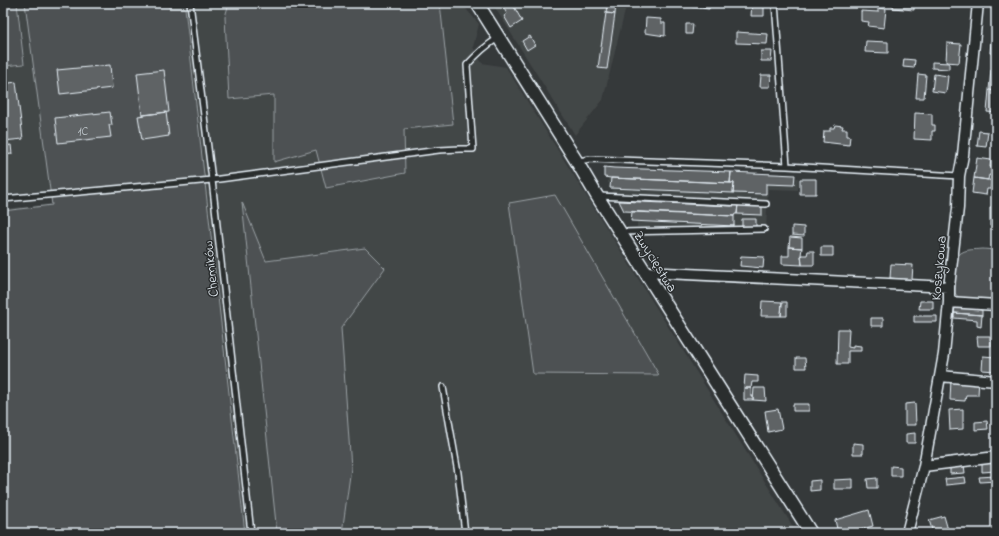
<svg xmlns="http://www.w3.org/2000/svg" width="999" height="536" viewBox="0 0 999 536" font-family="'Indie Flower',sans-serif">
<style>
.built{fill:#424647}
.green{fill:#4d5152;stroke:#9aa1a5}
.building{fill:#5f6365;stroke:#e8f1f8}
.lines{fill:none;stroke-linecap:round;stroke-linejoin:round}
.service-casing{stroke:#e8f1f8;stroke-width:8}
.minor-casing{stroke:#e8f1f8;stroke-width:13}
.tertiary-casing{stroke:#e8f1f8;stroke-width:15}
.service{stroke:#2a2d2e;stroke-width:5}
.minor{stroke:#2a2d2e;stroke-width:10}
.tertiary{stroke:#2a2d2e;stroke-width:12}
.labels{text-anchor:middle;stroke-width:3;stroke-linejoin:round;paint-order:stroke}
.number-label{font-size:12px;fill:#c6ced3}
.street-label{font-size:14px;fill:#e8f1f8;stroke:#2a2d2e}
</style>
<rect width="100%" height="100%" fill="#35393a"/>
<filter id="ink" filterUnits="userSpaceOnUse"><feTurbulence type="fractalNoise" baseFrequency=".025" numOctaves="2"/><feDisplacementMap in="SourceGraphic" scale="8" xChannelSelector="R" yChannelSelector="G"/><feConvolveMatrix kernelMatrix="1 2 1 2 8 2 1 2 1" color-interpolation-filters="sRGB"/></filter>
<g filter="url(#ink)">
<path class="built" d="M18,3H461L479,24L473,47L482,63L506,67L797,533H3V209L51,204L50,192L3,197V66L24,63Z
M492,3H627L603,100L575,135Z
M608,171L798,178V190L768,189L766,231L637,227V217L631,216L630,193H612L613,183H608Z"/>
<path class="green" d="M3,3H17L24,64L3,66Z
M25,3H169V8H185L245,533H3V211L52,205Z
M229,3H440L453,124L404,129L405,173L326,188L316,150L274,162V95L229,99L225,17Z
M555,195L659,375L533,374L509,203Z
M242,202L266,261L365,248L385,268L341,328L351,468L342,533H277Z
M983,249L996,250V302L963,299L958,297L955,293L956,259C961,248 973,250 983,249Z"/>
<path class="building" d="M501,3H512L522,21L511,28L504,16L507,14Z
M607,3H616L615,14L606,13Z
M693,3H710L709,9L692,7Z
M752,3H764V16H751Z
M894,3H914V10L893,8Z
M995,6H996V22H993Z
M878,8L886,9L884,28L868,26L869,22L861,21V11L878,12Z
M606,13L615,14L607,69L598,68Z
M646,18L661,19V23H665V36L645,33Z
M686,24H693L692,34H686Z
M736,32L768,34L767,44L736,43Z
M530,36L535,45L527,50L522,41Z
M866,41L888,42V53L865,52Z
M991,41L996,42V54L990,53Z
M947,43L961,44L959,63L946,62Z
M761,51H772L771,61H761Z
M904,59L915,60L914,68L903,67Z
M932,62L949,63V69L932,68Z
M110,65L112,88L60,94L57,70Z
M164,70L169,112L142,115L137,73Z
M991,70L996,71V91L989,90Z
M918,74L926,75L924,98H916Z
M934,74L948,76L946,93L932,91Z
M761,75H771L770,87H760Z
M16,82L23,139L3,141V128H5L3,113V84Z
M989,90L996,91V113L987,112Z
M110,112L112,125H109L111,137L58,143L55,118Z
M166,112L169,136L142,140L138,116Z
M915,113L932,114V125H935V131H932V140L914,139Z
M835,125L843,126L842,129H847V136H850L849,145L823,142L824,131H830V128H834Z
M979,131L988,132L986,147L977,146Z
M11,145L12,154L3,155V146Z
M977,158L991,160L990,167H995L994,176L989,175L988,180L974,178Z
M604,167L614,168L731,172L730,183L611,178L604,177Z
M731,172L795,175L794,185L766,184V194L733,193L734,183H730Z
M611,178L734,183L733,193L610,188Z
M974,178L996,181V185H991V189H987L986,195L972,193Z
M800,179H816V194H800Z
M619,201L732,206L733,204H738L737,214H735L734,216L624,211Z
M738,204L762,205V215L737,214Z
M990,207H996V226H990Z
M632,212L734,216V226L631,221Z
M742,219H756V227H742Z
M792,226L804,227V236L792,235Z
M790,237L802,238V248L789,247Z
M789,247L802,248L801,255L802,265L782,264V256H789Z
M821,247H833V256H821Z
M808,251H814V265H802L801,255H807Z
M741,256L764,257L763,268L740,266Z
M891,264L913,265L912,280L890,278Z
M762,301L782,302L781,316H761Z
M920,301H933V309H919Z
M782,302H787V316H781Z
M955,307L982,310V315L954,313Z
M954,313L982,315L981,327L977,326V320L954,318Z
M914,316H937V322H914Z
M871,318H883V326H871Z
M838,329H849L848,347L853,348V345L861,346V351H848V364H837Z
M977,336H990V340H991V346H978Z
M983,356L996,357V371L982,370Z
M796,358H805L806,368H796Z
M745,375L758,376V382H752L751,388H744Z
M951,379L979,380L978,395H966L965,401L950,400Z
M744,388H751V396H753V400H744Z
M754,388H765L766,401L753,400Z
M915,403L916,425H905V404Z
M793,404H809V411H793Z
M778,409L782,429L768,432L765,411Z
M963,409V429L950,430L949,410Z
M987,421L988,429L975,430V422Z
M915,433V443H906V434Z
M853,443L863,444V454H853Z
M996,460V471L982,472V461Z
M964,465L965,473L950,474V466Z
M891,466L901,467V476H891Z
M996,476V481L980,482L979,477Z
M965,477L966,483L946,485L945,479Z
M877,478V488H868L867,479Z
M853,479V489H834V480Z
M820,480V490L810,491V481Z
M869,510L873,526L849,533H838L835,520Z
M944,516L948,530L937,533H933L929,520Z"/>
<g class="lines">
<defs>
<path id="service" d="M190,3L212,180L251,533
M775,3L787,166
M578,161L591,159L787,166L959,176
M599,196L766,204
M3,199L212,180L439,150L460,149H473L467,65C476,55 487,45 498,38
M621,232L764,229
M443,387L458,473L465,533"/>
<path id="minor" d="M645,272L949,287
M949,302L996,305
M940,376L996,381
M924,466L996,457
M907,533L924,466L944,354L949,302V287L958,208L959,176L963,155L978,3"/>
<path id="tertiary" d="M477,3L577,162L597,196L811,533"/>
</defs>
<use href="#service" class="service-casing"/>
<use href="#minor" class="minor-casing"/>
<use href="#tertiary" class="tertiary-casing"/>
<use href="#service" class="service"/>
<use href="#minor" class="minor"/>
<use href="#tertiary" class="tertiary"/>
</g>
</g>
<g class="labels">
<g class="number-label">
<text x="83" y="135">1C</text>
</g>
<g class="street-label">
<text transform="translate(656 261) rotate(58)" y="5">Zwycięstwa</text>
<text transform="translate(938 268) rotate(-85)" y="5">Koszykowa</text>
<text transform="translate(210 269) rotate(-96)" y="5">Chemików</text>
</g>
</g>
<rect width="999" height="536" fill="none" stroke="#2a2d2e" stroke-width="16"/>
<rect x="8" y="8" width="983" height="520" fill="none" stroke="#e8f1f8" stroke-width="1.5" filter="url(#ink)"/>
</svg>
